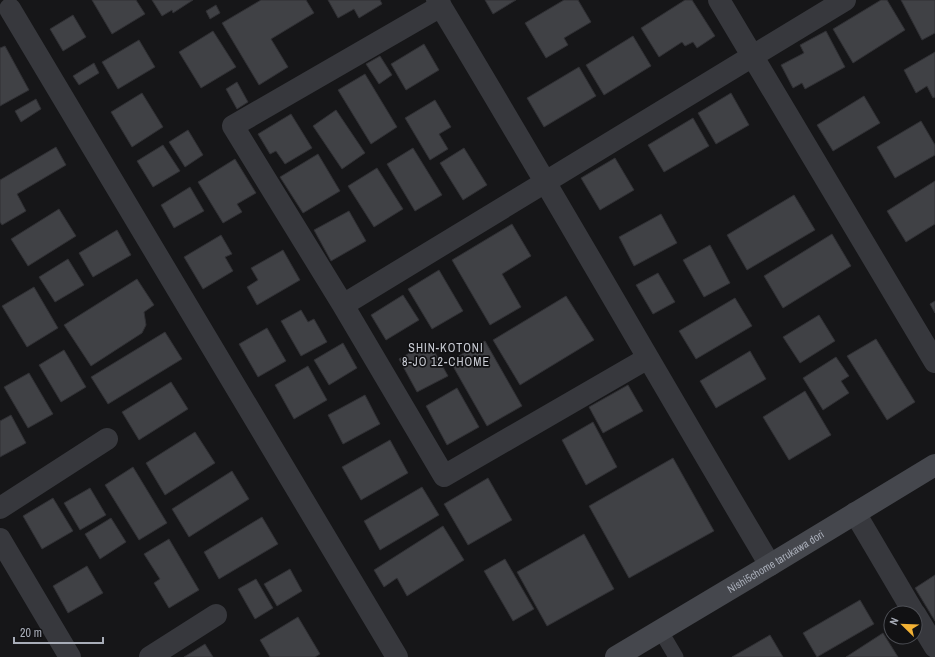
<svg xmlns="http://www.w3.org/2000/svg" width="935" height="657" viewBox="0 0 935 657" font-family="'Archivo Narrow',sans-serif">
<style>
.building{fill:#404145;stroke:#303034}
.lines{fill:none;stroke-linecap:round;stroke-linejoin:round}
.lane{stroke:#37383d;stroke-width:15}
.street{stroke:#37383d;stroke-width:22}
.secondary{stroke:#45474d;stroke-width:22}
.labels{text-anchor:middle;stroke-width:3.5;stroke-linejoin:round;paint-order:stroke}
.street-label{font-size:11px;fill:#a8adb8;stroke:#111113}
.neighbourhood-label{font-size:12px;letter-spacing:1px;fill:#c9ccd4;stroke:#111113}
</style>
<rect width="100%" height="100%" fill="#161618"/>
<path class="building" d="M92,0H136L145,14L112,34Z
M152,0H193L173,13L172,10L162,16Z
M261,0H306L314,13L271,39L288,67L259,85L222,23Z
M328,0H380L382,4L359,18L354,9L338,18Z
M485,0H516L493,14Z
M564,0H578L591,22L564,38L568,45L546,58L525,23Z
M685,0H692L715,36L697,48L693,42L685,46L682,42L659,57L641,28Z
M881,0H887L905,30L853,63L833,29Z
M901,0H935V33L922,40Z
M216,5L220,13L210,19L206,11Z
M73,15L86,37L63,51L50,29Z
M213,31L236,67L201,88L179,52Z
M826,31L845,67L805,89L802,83L793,88L781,65L804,53L800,45Z
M633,36L651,66L604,95L586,65Z
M139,40L155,67L118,89L102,62Z
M424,44L439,70L406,90L391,64Z
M5,46L29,90L0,106V48Z
M935,52V97L933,98L927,86L916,93L904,70Z
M380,56L392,75L379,84L366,64Z
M94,63L99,73L79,85L73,76Z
M579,67L596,96L544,127L527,98Z
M365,74L397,127L371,144L338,90Z
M237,82L248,102L237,109L226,89Z
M142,93L163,127L132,147L111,112Z
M731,93L749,125L716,144L698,113Z
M864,96L880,123L833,151L817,125Z
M36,99L41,109L21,122L15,111Z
M435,100L451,127L439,134L448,149L430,160L405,118Z
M336,110L365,153L342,169L313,126Z
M291,114L312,148L285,164L276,151L270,154L258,134Z
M693,118L709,146L664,172L648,145Z
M921,121L935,145V155L895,178L877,147Z
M188,130L203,155L185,167L169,142Z
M163,145L180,171L153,187L137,161Z
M56,147L66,165L17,194L26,211L2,225L0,222V180Z
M413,148L442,195L415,211L387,164Z
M464,148L487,185L463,200L440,163Z
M318,154L340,191L303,213L280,177Z
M615,158L634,190L600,210L581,178Z
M235,159L256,193L237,204L242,212L223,223L198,182Z
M377,168L403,209L374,227L348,186Z
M935,181V224L906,242L887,211Z
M190,187L204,211L174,228L161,205Z
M794,195L815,230L747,270L727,235Z
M59,209L76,236L28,266L11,239Z
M349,211L366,241L331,261L314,230Z
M661,214L677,243L634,266L619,237Z
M512,224L531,256L502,274L521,307L490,325L452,260Z
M117,230L131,255L93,277L79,253Z
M832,234L851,266L783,308L764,276Z
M221,235L232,254L225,257L233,271L203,289L184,257Z
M710,245L730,283L704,297L683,260Z
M283,250L300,280L257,305L247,287L258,280L251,268Z
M68,259L84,285L55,302L39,277Z
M439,270L463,311L432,329L408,289Z
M658,273L675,302L653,314L636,285Z
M137,279L154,305L144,312L146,325L142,333L91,366L64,325Z
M34,287L58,328L27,347L2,306Z
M403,295L419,320L386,340L371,315Z
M566,296L594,340L520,385L493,340Z
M735,298L752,326L696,359L679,331Z
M935,301V313L930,304Z
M301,310L308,322L314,319L327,342L301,356L281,321Z
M819,315L835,341L800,363L783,337Z
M267,328L286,361L258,377L239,344Z
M165,332L182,359L108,404L91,377Z
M876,339L915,402L887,420L847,356Z
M485,341L522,406L487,426L450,361Z
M429,342L448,376L417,392L399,359Z
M343,343L357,368L329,385L314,360Z
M64,350L86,387L61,402L39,365Z
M750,351L766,379L716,408L700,381Z
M836,357L849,376L841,381L849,393L823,410L803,378Z
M308,366L327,400L294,419L275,385Z
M29,373L53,414L28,428L4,387Z
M171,382L188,409L139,440L122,412Z
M628,385L643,411L603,433L589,407Z
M457,388L479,427L447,445L426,406Z
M805,391L831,435L789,460L763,417Z
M365,395L380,424L343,444L328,415Z
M11,415L26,443L0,457V421Z
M593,422L617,467L586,485L562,440Z
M195,432L215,463L165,495L146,463Z
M390,440L408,473L361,500L342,467Z
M673,458L714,531L629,578L589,506Z
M133,467L167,523L139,540L105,485Z
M232,471L249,499L189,537L172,509Z
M488,478L512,520L468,545L444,504Z
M422,487L439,515L380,550L364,521Z
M90,488L106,515L80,530L64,503Z
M53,498L73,531L42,549L23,516Z
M262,517L278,544L219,579L204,552Z
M111,518L126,542L100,559L85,534Z
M443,526L464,560L407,596L397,578L384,587L374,570Z
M584,534L614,589L547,626L517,572Z
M169,539L199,590L169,608L154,583L160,579L144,554Z
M505,559L534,609L513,621L484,571Z
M87,566L103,593L68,613L53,586Z
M290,569L302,591L277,606L264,584Z
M935,575V621L915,588Z
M256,579L273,608L255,619L238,589Z
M860,600L874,624L817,657L803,633Z
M298,617L320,654L315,657H270L260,640Z
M883,633L898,657H846Z
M770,635L783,657H732Z
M205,644L213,657H184Z"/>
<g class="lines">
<path class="lane" d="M660,630L676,657"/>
<path class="street" d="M437,0C550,187 658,377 770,565
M719,0L935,362
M441,6L233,126L343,305L444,476L648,358
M10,9L397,657
M343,305L845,0
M0,508L107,439
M855,513L914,613
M0,539L70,657
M915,614L935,647
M150,657L216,615"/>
<path class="secondary" id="s1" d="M616,657L770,565L935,465"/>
</g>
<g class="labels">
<g class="street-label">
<text dy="4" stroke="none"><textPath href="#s1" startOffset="186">Nishi5chome tarukawa dori</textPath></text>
</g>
<g class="neighbourhood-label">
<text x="446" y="352">SHIN-KOTONI<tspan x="446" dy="14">8-JO 12-CHOME</tspan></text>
</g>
</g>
<g transform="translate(903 625) rotate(293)"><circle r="19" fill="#111113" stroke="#4d4f55"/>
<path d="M0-3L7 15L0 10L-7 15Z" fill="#f2b134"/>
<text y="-6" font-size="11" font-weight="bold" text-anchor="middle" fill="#a8adb8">N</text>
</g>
<path d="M14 637v6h89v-6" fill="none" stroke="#a8adb8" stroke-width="2"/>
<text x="20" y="637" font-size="12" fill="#a8adb8" stroke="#111113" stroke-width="3" paint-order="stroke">20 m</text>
</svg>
